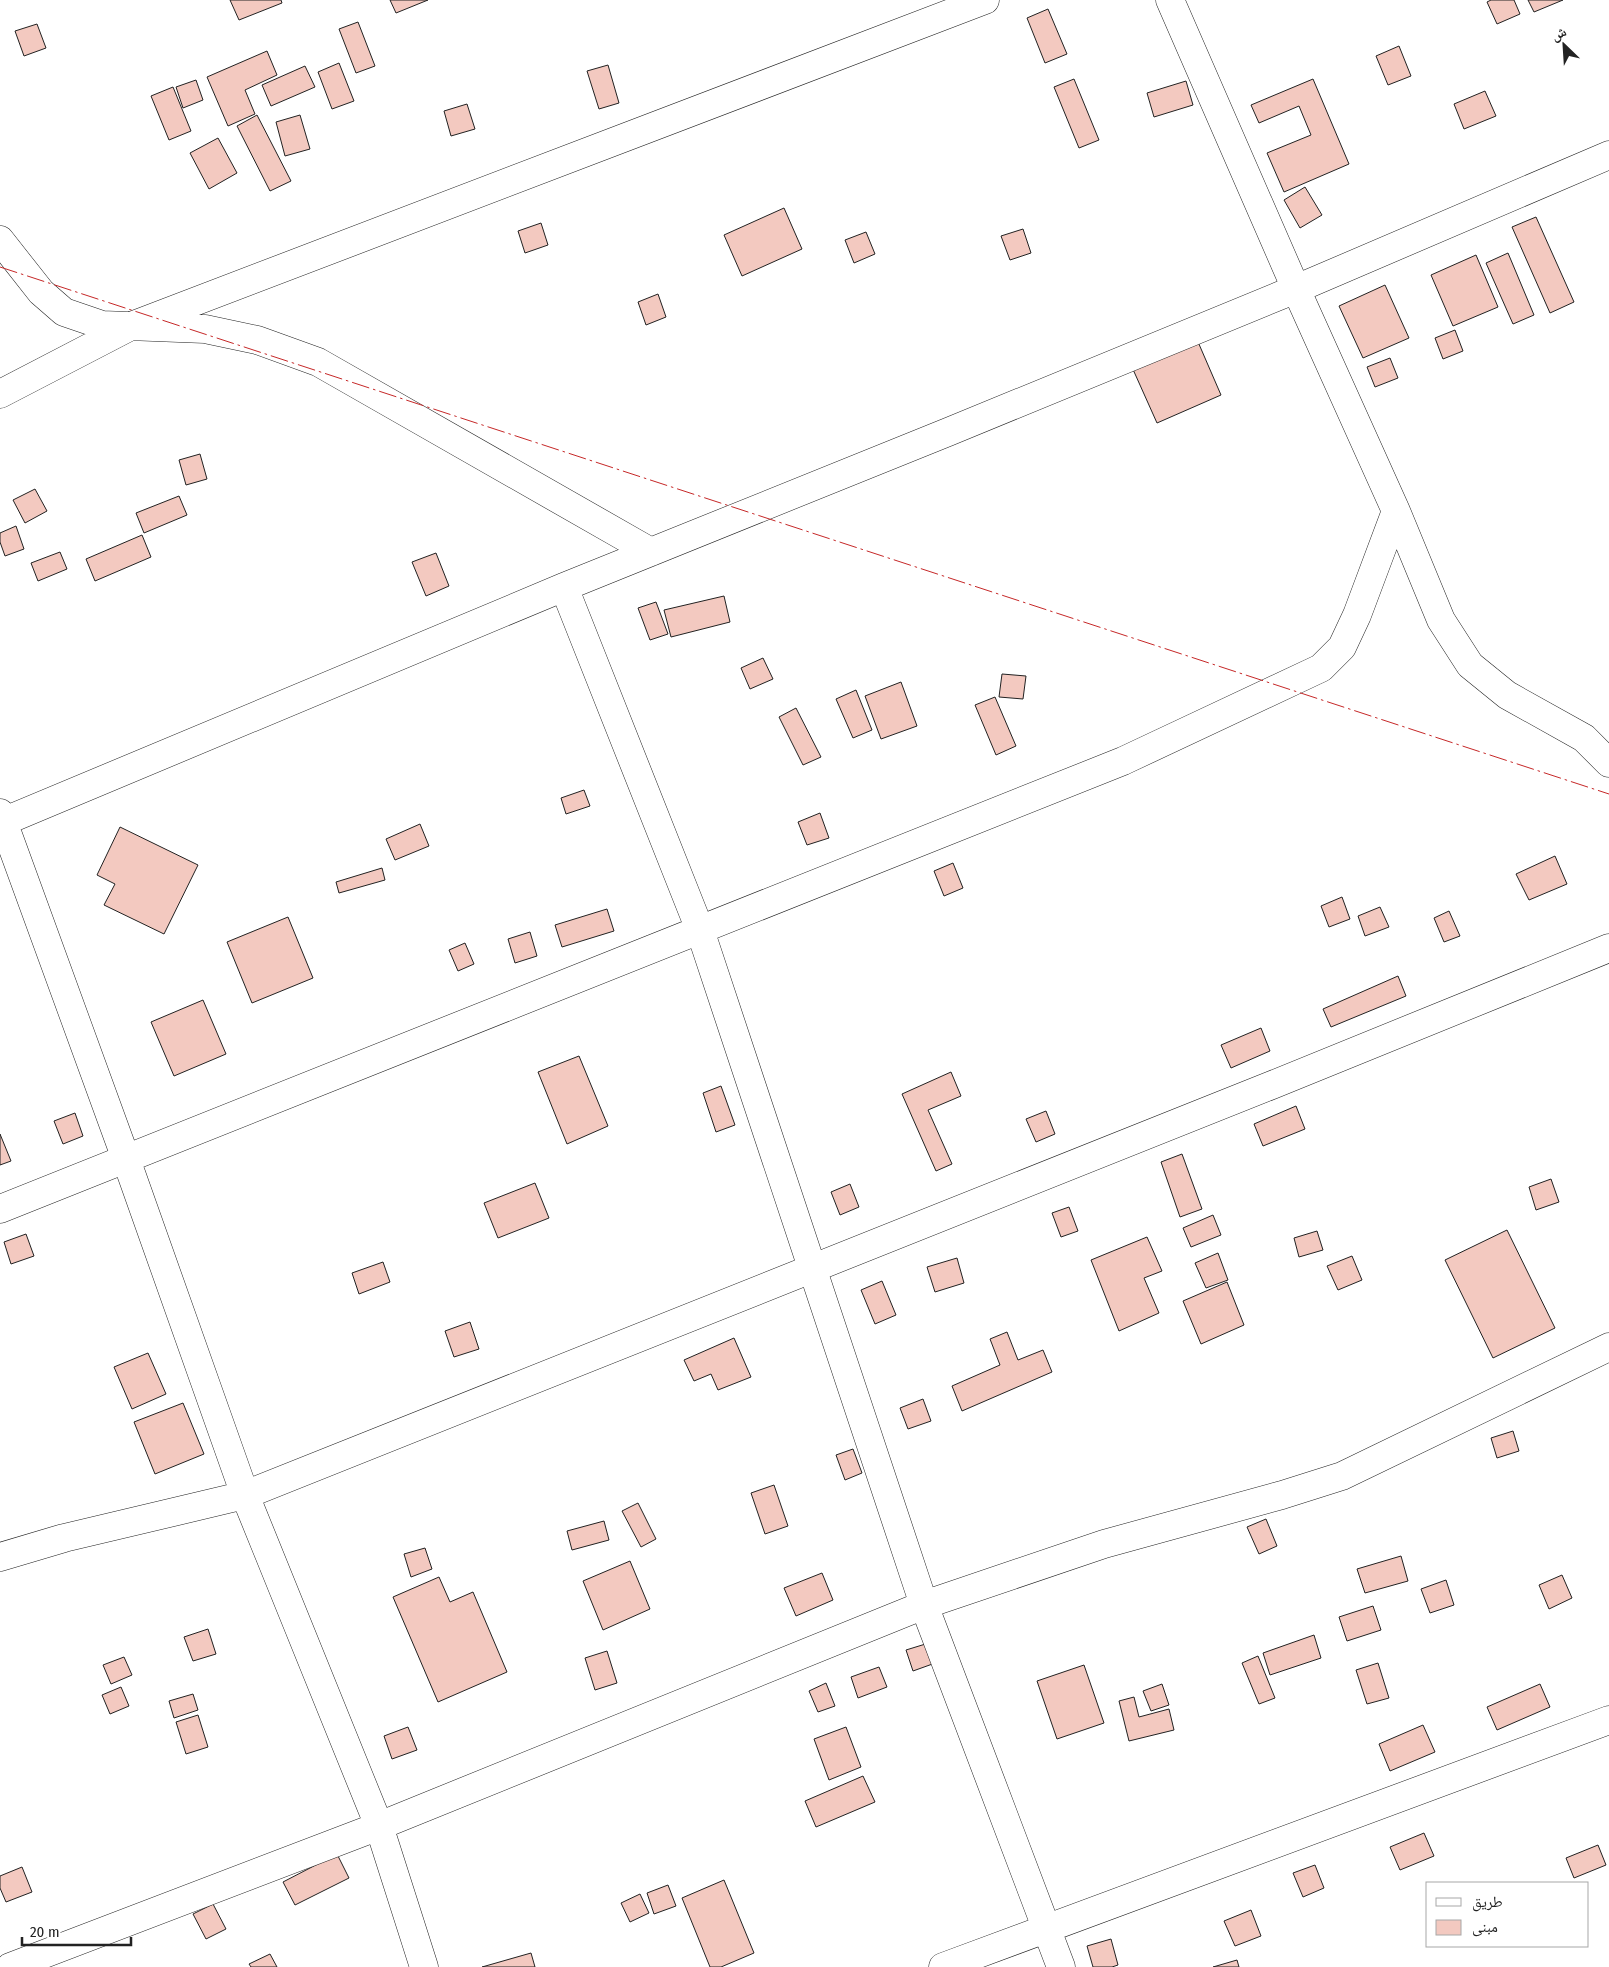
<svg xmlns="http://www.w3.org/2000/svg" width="1609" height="1967" viewBox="0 0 1609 1967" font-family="'Fira Sans Condensed','Noto Naskh Arabic',sans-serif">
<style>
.building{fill:#f3c9c0;stroke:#222}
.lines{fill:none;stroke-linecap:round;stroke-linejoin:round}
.street-casing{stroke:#222;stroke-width:29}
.street{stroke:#fff;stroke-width:28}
.power{stroke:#c62828;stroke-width:1;stroke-dasharray:18 4 2.5 4;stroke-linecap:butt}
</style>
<rect width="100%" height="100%" fill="#fff"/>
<path class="building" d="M230,0H281L282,3L239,20Z
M390,0H428L396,13Z
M1491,0H1514L1520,14L1497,24L1487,2Z
M1528,0H1563L1534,12Z
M1048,9L1067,54L1045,63L1027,18Z
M358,22L375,66L356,73L339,29Z
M37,24L46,48L24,56L15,31Z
M1399,46L1411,76L1388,85L1376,56Z
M267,51L277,75L245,90L255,114L228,126L207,77Z
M339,63L354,101L332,109L318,72Z
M608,65L619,103L599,109L587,71Z
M305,66L315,87L271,106L262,85Z
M1074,79L1099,140L1079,148L1054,87Z
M1313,79L1349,164L1284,192L1267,153L1311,135L1299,106L1259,123L1251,105Z
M196,80L203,100L183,108L176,87Z
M1186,81L1193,105L1154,117L1147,93Z
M173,87L191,131L169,140L151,96Z
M1485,91L1496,116L1464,129L1454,104Z
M467,104L475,129L451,136L444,111Z
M257,115L291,181L270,191L237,126Z
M300,115L310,149L285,156L276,122Z
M218,138L237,173L209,189L190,153Z
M1305,187L1322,215L1300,228L1284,200Z
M784,208L802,249L742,276L724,235Z
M1536,217L1574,302L1550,313L1512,227Z
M541,223L548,245L525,253L518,231Z
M1023,229L1031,253L1010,260L1001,236Z
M866,232L875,254L854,263L845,240Z
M1508,253L1534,315L1513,324L1486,263Z
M1476,255L1498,307L1453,326L1431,275Z
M1385,285L1409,338L1363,358L1339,306Z
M658,294L666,317L646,325L638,302Z
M1192,328L1221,395L1157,423L1127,356Z
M1455,330L1463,351L1443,359L1435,338Z
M1390,358L1398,378L1375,387L1367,367Z
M200,454L207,479L186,485L179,460Z
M35,489L47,511L25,523L13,500Z
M179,496L187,515L144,533L136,513Z
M16,526L24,549L5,556L0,542V533Z
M142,535L151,557L95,581L86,559Z
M60,552L67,569L38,581L31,563Z
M436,553L449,586L426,596L412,562Z
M724,596L730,622L671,637L664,610Z
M656,602L668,634L650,640L638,608Z
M763,658L773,679L750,689L741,668Z
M1002,674L1026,676L1023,699L999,697Z
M901,682L917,726L881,739L865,696Z
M856,690L872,730L853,738L836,699Z
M995,697L1016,746L996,755L975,705Z
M796,708L821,757L803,765L779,717Z
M584,790L590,806L566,814L561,798Z
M820,813L829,838L807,845L798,822Z
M420,824L429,846L395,860L386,839Z
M120,827L198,865L164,934L104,905L115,884L97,875Z
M1555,856L1567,884L1529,900L1516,874Z
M953,863L963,888L944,896L934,871Z
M382,868L385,880L339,893L336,882Z
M1342,897L1350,919L1329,927L1321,906Z
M1380,907L1389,927L1365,936L1358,916Z
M607,909L614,931L562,947L555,925Z
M1449,911L1460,936L1444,942L1434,918Z
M288,917L313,978L252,1003L227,942Z
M530,932L537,956L515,963L508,939Z
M465,943L474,964L458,971L449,950Z
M1398,976L1406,996L1331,1027L1323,1009Z
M203,1000L226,1054L174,1076L151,1022Z
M1261,1028L1270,1051L1231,1068L1221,1045Z
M579,1056L608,1126L567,1144L538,1072Z
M951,1072L961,1096L928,1110L952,1164L936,1171L902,1094Z
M721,1086L735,1125L716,1132L703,1093Z
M1296,1106L1305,1129L1263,1146L1254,1124Z
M1046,1111L1055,1134L1036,1142L1026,1119Z
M75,1113L83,1136L63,1144L54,1121Z
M0,1134L11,1161L0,1165Z
M1182,1154L1202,1209L1180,1217L1161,1162Z
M1551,1179L1559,1202L1536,1210L1529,1187Z
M535,1183L549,1218L498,1238L484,1203Z
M850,1184L859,1207L840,1215L831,1192Z
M1069,1207L1078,1231L1061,1237L1052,1213Z
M1213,1215L1221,1235L1191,1247L1183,1228Z
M1507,1230L1555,1328L1493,1358L1445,1260Z
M1317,1231L1323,1250L1299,1257L1294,1238Z
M26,1234L34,1256L11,1264L4,1242Z
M1147,1237L1162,1271L1144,1278L1159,1313L1119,1331L1091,1260Z
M1218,1253L1228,1280L1206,1288L1195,1263Z
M1352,1256L1362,1280L1338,1290L1327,1266Z
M957,1258L964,1283L935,1292L927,1267Z
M383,1262L390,1282L359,1294L352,1273Z
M882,1281L896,1315L875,1324L861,1290Z
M1227,1282L1244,1325L1201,1344L1183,1301Z
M470,1322L479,1349L454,1357L445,1331Z
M1007,1332L1018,1360L1043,1350L1052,1372L962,1411L952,1386L1000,1365L990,1339Z
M734,1338L751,1377L718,1390L711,1374L694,1381L684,1360Z
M148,1353L166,1394L132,1409L114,1367Z
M923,1399L931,1421L908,1429L900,1408Z
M183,1403L204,1454L155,1474L134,1422Z
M1513,1431L1519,1451L1497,1458L1491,1438Z
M853,1449L862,1473L845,1480L836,1455Z
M774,1485L788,1526L765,1534L751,1493Z
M638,1503L656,1539L641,1547L622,1511Z
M1266,1519L1277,1546L1259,1554L1247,1527Z
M604,1521L609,1540L572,1550L567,1531Z
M425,1548L432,1569L411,1577L404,1554Z
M1401,1556L1408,1581L1365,1593L1357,1569Z
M630,1561L650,1609L603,1630L583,1581Z
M822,1573L833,1600L796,1616L784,1588Z
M1562,1575L1572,1598L1549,1609L1539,1585Z
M439,1577L450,1602L473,1592L507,1672L438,1702L393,1597Z
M1446,1580L1454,1605L1430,1613L1421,1589Z
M1373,1606L1381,1630L1347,1641L1339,1617Z
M208,1629L216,1654L193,1661L184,1637Z
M1314,1635L1321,1658L1270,1675L1263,1653Z
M932,1642L938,1662L913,1671L906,1650Z
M607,1651L617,1683L595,1690L585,1658Z
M1258,1656L1275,1698L1259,1704L1242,1663Z
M124,1657L132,1675L111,1684L103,1665Z
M1378,1663L1389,1698L1367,1704L1356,1670Z
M1084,1665L1104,1723L1057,1739L1037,1681Z
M879,1667L887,1687L858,1698L851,1677Z
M826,1683L835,1706L818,1712L809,1691Z
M1162,1684L1169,1705L1151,1711L1143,1691Z
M1540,1684L1550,1707L1497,1730L1487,1707Z
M121,1687L129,1706L110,1714L102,1695Z
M193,1694L198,1710L174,1718L169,1701Z
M1134,1697L1139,1717L1169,1709L1174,1730L1129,1741L1119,1701Z
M198,1715L208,1747L186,1754L176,1722Z
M1423,1725L1435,1752L1390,1771L1379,1744Z
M408,1727L417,1750L392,1759L384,1736Z
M846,1727L861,1767L829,1780L814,1739Z
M863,1776L875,1802L816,1827L805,1801Z
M1424,1833L1434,1856L1400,1870L1390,1847Z
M1598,1845L1606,1865L1574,1878L1566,1858Z
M337,1854L349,1878L295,1905L283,1882Z
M1315,1865L1324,1888L1303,1897L1293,1873Z
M22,1867L32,1892L6,1902L0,1888V1876Z
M724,1880L754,1953L721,1967H710L682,1898Z
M668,1885L676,1906L654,1914L647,1893Z
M640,1894L649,1913L630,1922L621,1903Z
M213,1904L226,1929L206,1939L193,1914Z
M1251,1910L1261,1936L1235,1946L1224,1921Z
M1111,1939L1118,1965L1112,1967H1093L1087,1946Z
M531,1953L535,1967H482Z
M270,1954L277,1967H251L249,1964Z
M1237,1960L1239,1967H1213Z"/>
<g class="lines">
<defs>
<path id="street" d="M1170,0L1296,289L1396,511L1441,620L1470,665L1507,695L1584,738L1609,763
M0,240L41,292L64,312L102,325L205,329L257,340L318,362L651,552
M0,394L131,326L985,0
M564,587L700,930L924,1605L1061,1967
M0,813L126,1159L245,1495L379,1826L424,1967
M0,823L564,587L948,432L1296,289L1609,155
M0,1209L1123,761L1321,668L1342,647L1357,615L1396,511
M0,1557L64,1538L245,1495L1272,1085L1609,948
M10,1967L379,1826L924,1605L1104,1544L1282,1495L1342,1476L1609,1347
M943,1967L1609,1720"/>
</defs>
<use href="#street" class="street-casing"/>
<use href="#street" class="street"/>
<path class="power" d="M0,267L1609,794"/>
</g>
<rect x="1426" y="1882" width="162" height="65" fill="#ffffff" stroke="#a7a7a7"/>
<rect x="1436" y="1898" width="25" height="8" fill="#ffffff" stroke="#a7a7a7"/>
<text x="1472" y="1907" font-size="15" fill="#222222">طريق</text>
<rect x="1436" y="1920" width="25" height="15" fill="#f3c9c0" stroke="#a7a7a7"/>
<text x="1472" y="1932" font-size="15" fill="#222222">مبنى</text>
<g transform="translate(1564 45) rotate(335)" stroke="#ffffff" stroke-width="4" paint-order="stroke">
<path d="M0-4L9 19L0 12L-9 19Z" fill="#222222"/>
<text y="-8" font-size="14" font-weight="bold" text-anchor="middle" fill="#222222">ش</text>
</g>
<path d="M22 1937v8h109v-8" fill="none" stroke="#222222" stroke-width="2.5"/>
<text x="30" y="1937" font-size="15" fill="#222222" stroke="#ffffff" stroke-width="4" paint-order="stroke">20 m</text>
</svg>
